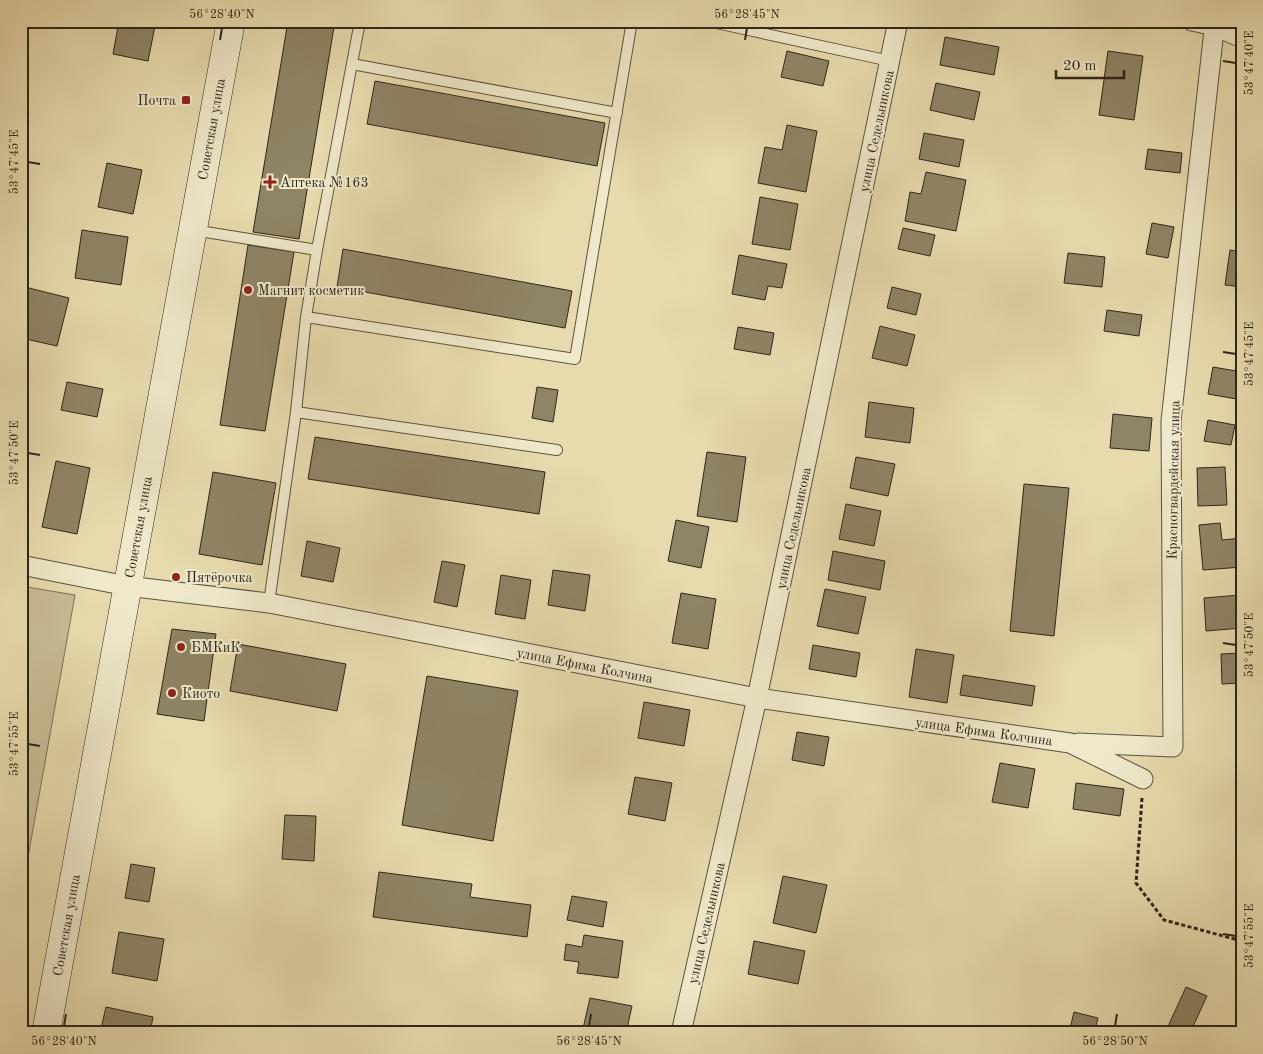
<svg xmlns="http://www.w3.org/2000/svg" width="1263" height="1054" viewBox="0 0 1263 1054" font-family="'Old Standard TT',serif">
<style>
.green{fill:#c8bc94;stroke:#7c7157}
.building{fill:#8f8466;stroke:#2f261a}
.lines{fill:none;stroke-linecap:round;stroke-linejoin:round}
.lane-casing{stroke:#5d533f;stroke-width:12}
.street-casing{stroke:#5d533f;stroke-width:21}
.secondary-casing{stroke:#2f261a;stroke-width:29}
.path{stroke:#2f261a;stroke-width:3;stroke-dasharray:4 2.5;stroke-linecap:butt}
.lane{stroke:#efe8ca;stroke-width:10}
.street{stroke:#efe8ca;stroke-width:19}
.secondary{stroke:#efe8ca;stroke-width:28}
.ticks{fill:none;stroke:#2f261a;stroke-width:2}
.poi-dot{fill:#8f2418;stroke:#efe8ca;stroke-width:2}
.labels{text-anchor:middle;stroke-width:4;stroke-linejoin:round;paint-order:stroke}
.poi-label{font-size:14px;fill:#2f261a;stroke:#efe8ca;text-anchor:start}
.street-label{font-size:14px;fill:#2f261a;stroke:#efe8ca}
.neatline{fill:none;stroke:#2f261a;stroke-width:2}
.ticks-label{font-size:12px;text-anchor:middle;fill:#2f261a}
</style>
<rect width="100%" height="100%" fill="#e7dbad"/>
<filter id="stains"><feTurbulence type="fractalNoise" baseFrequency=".004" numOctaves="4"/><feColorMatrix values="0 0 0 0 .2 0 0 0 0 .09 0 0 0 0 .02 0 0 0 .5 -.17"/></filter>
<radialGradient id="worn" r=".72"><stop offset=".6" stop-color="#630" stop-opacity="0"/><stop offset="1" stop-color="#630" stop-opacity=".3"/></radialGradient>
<path class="green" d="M21,586L75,595L21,896Z"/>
<path class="building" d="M119,21H156L148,61L113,54Z
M288,21H335L299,239L253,232Z
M945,37L999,47L994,75L940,65Z
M787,51L829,61L823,86L781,77Z
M1108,51L1143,56L1134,120L1099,115Z
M375,81L605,123L597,166L367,124Z
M936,83L980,92L974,120L930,110Z
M787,125L817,131L806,192L758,183L765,147L782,150Z
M924,133L964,140L959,167L919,159Z
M1148,149L1182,153L1180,173L1145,169Z
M107,163L142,170L133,214L98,207Z
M926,172L966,180L956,231L905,221L910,192L921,194Z
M760,197L798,204L790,250L752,244Z
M1152,223L1174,227L1168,258L1146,254Z
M903,228L935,235L930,256L898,249Z
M82,230L128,237L121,285L75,278Z
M248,245L294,252L265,431L220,425Z
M343,249L572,291L565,328L337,287Z
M1230,250L1242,252V287L1225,285Z
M1068,253L1105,257L1102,287L1064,283Z
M739,255L787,264L782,288L768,286L765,300L732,294Z
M21,286L69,298L57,346L21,338Z
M892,287L921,294L916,315L887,308Z
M1107,310L1142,315L1139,336L1104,331Z
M880,326L915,335L907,366L872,358Z
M738,327L774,333L770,355L734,349Z
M1213,367L1242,372V400L1208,394Z
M67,382L103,389L97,417L61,410Z
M537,387L558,390L553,422L532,418Z
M869,402L914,408L910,443L865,437Z
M1113,414L1152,418L1149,451L1110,448Z
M1208,420L1235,425L1231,445L1204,441Z
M315,437L545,472L539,514L308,479Z
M707,452L746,457L737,522L697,516Z
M856,457L895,464L888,496L850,488Z
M56,461L90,468L77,534L42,527Z
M1225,467L1227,505L1198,506L1197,468Z
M213,472L276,483L262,565L199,554Z
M1024,484L1069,488L1054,636L1010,631Z
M846,504L881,511L874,546L839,539Z
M676,520L709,527L701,568L668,561Z
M1220,523L1222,540L1242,538V567L1203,570L1199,525Z
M307,541L340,548L333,582L301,576Z
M833,551L885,561L880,590L828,580Z
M442,561L465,565L457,607L434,602Z
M553,570L590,575L585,611L548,605Z
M501,575L531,580L525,619L495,614Z
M825,589L866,597L858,634L817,626Z
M681,593L716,599L708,649L672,643Z
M1240,595L1242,628L1206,631L1204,598Z
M172,629L216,634L204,721L157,714Z
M238,644L346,664L337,711L230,691Z
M813,645L860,653L856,677L809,669Z
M916,649L954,655L947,703L909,697Z
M1242,653V683L1222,684L1221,654Z
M963,675L1035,686L1032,706L960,695Z
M427,676L518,691L493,841L402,825Z
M644,702L690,710L684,746L638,738Z
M797,732L829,737L824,766L792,760Z
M1000,763L1035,769L1028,808L992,802Z
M635,777L672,783L665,821L628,814Z
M1076,783L1124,789L1120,816L1073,809Z
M285,815L316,816L314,861L282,859Z
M131,864L155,868L149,902L125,898Z
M379,872L472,884L470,897L531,905L527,937L373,917Z
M783,876L827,885L816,933L773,923Z
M572,896L607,902L603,927L567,920Z
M119,932L164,939L157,981L112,973Z
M584,935L623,941L618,978L577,973L579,962L564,960L566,944L582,947Z
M754,941L805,951L798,984L748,974Z
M1186,987L1207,996L1190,1033H1165Z
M590,998L632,1006L626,1033H582Z
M106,1007L153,1017L150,1033H100Z
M1074,1012L1098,1018L1094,1033H1069Z"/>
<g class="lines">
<defs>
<path id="lane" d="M707,21L890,61
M352,64L617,113
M193,230L317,250L306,317L296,412L269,603
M317,250L360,21
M306,317L575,359L632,21
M296,412L557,450"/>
<path id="street" d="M1192,21L1215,26L1242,38
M21,565L127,586L269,603L757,698L1070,743L1143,779
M1078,743L1173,747L1171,421L1215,21
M681,1033L757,698L898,21"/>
<path id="secondary" d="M46,1033L231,21"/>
</defs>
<use href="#lane" class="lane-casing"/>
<use href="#street" class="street-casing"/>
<use href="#secondary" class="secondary-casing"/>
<path class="path" d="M1142,798L1136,883L1164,920L1242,941"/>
<use href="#lane" class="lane"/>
<use href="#street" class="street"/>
<use href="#secondary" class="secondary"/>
</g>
<path class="ticks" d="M220,40L222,28M745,40L747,28M1223,61L1236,63M28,162L40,164M1223,352L1236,354M28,453L40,455M1223,643L1236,645M28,744L40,746M1223,934L1236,936M64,1026L66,1014M589,1026L591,1014M1115,1026L1117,1014"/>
<g class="poi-dot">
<rect x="181" y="95" width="10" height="10" rx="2.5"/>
<path d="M267.5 174.5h5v5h5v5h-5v5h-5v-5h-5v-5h5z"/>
<circle cx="248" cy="290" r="5"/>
<circle cx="176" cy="577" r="5"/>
<circle cx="181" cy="647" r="5"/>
<circle cx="172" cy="693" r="5"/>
</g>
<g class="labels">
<g class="poi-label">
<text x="176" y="105" text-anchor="end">Почта</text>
<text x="280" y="187">Аптека №163</text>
<text x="258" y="295">Магнит косметик</text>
<text x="186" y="582">Пятёрочка</text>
<text x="191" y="652">БМКиК</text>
<text x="182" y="698">Киото</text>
</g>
<g class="street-label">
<text transform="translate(211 129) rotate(-80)" y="5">Советская улица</text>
<text transform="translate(876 131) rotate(-78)" y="5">улица Седельникова</text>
<text transform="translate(1173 480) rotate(-89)" y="5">Красногвардейская улица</text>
<text transform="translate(138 527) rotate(-80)" y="5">Советская улица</text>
<text transform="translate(793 528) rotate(-78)" y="5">улица Седельникова</text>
<text transform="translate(585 665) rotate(11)" y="5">улица Ефима Колчина</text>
<text transform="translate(984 731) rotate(8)" y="5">улица Ефима Колчина</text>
<text transform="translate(706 923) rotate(-77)" y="5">улица Седельникова</text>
<text transform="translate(66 925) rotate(-80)" y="5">Советская улица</text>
</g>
</g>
<rect width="1263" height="1054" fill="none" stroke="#e7dbad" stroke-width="55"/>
<path d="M1056 70v8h68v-8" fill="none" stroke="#2f261a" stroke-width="2.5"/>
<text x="1063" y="70" font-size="15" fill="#2f261a" stroke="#efe8ca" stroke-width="4" paint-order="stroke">20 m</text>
<rect x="28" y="28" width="1208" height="998" class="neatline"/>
<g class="ticks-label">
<text x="222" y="18">56°28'40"N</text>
<text x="747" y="18">56°28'45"N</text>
<text transform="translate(1249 63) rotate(-90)" y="4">53°47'40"E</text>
<text transform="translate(14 162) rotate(-90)" y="4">53°47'45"E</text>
<text transform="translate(1249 354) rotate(-90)" y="4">53°47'45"E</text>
<text transform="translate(14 453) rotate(-90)" y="4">53°47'50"E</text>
<text transform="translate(1249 645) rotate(-90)" y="4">53°47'50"E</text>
<text transform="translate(14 744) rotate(-90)" y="4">53°47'55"E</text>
<text transform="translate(1249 936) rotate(-90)" y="4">53°47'55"E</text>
<text x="64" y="1045">56°28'40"N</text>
<text x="589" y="1045">56°28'45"N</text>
<text x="1115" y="1045">56°28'50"N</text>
</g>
<rect width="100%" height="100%" filter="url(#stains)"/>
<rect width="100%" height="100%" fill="url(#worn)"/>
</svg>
